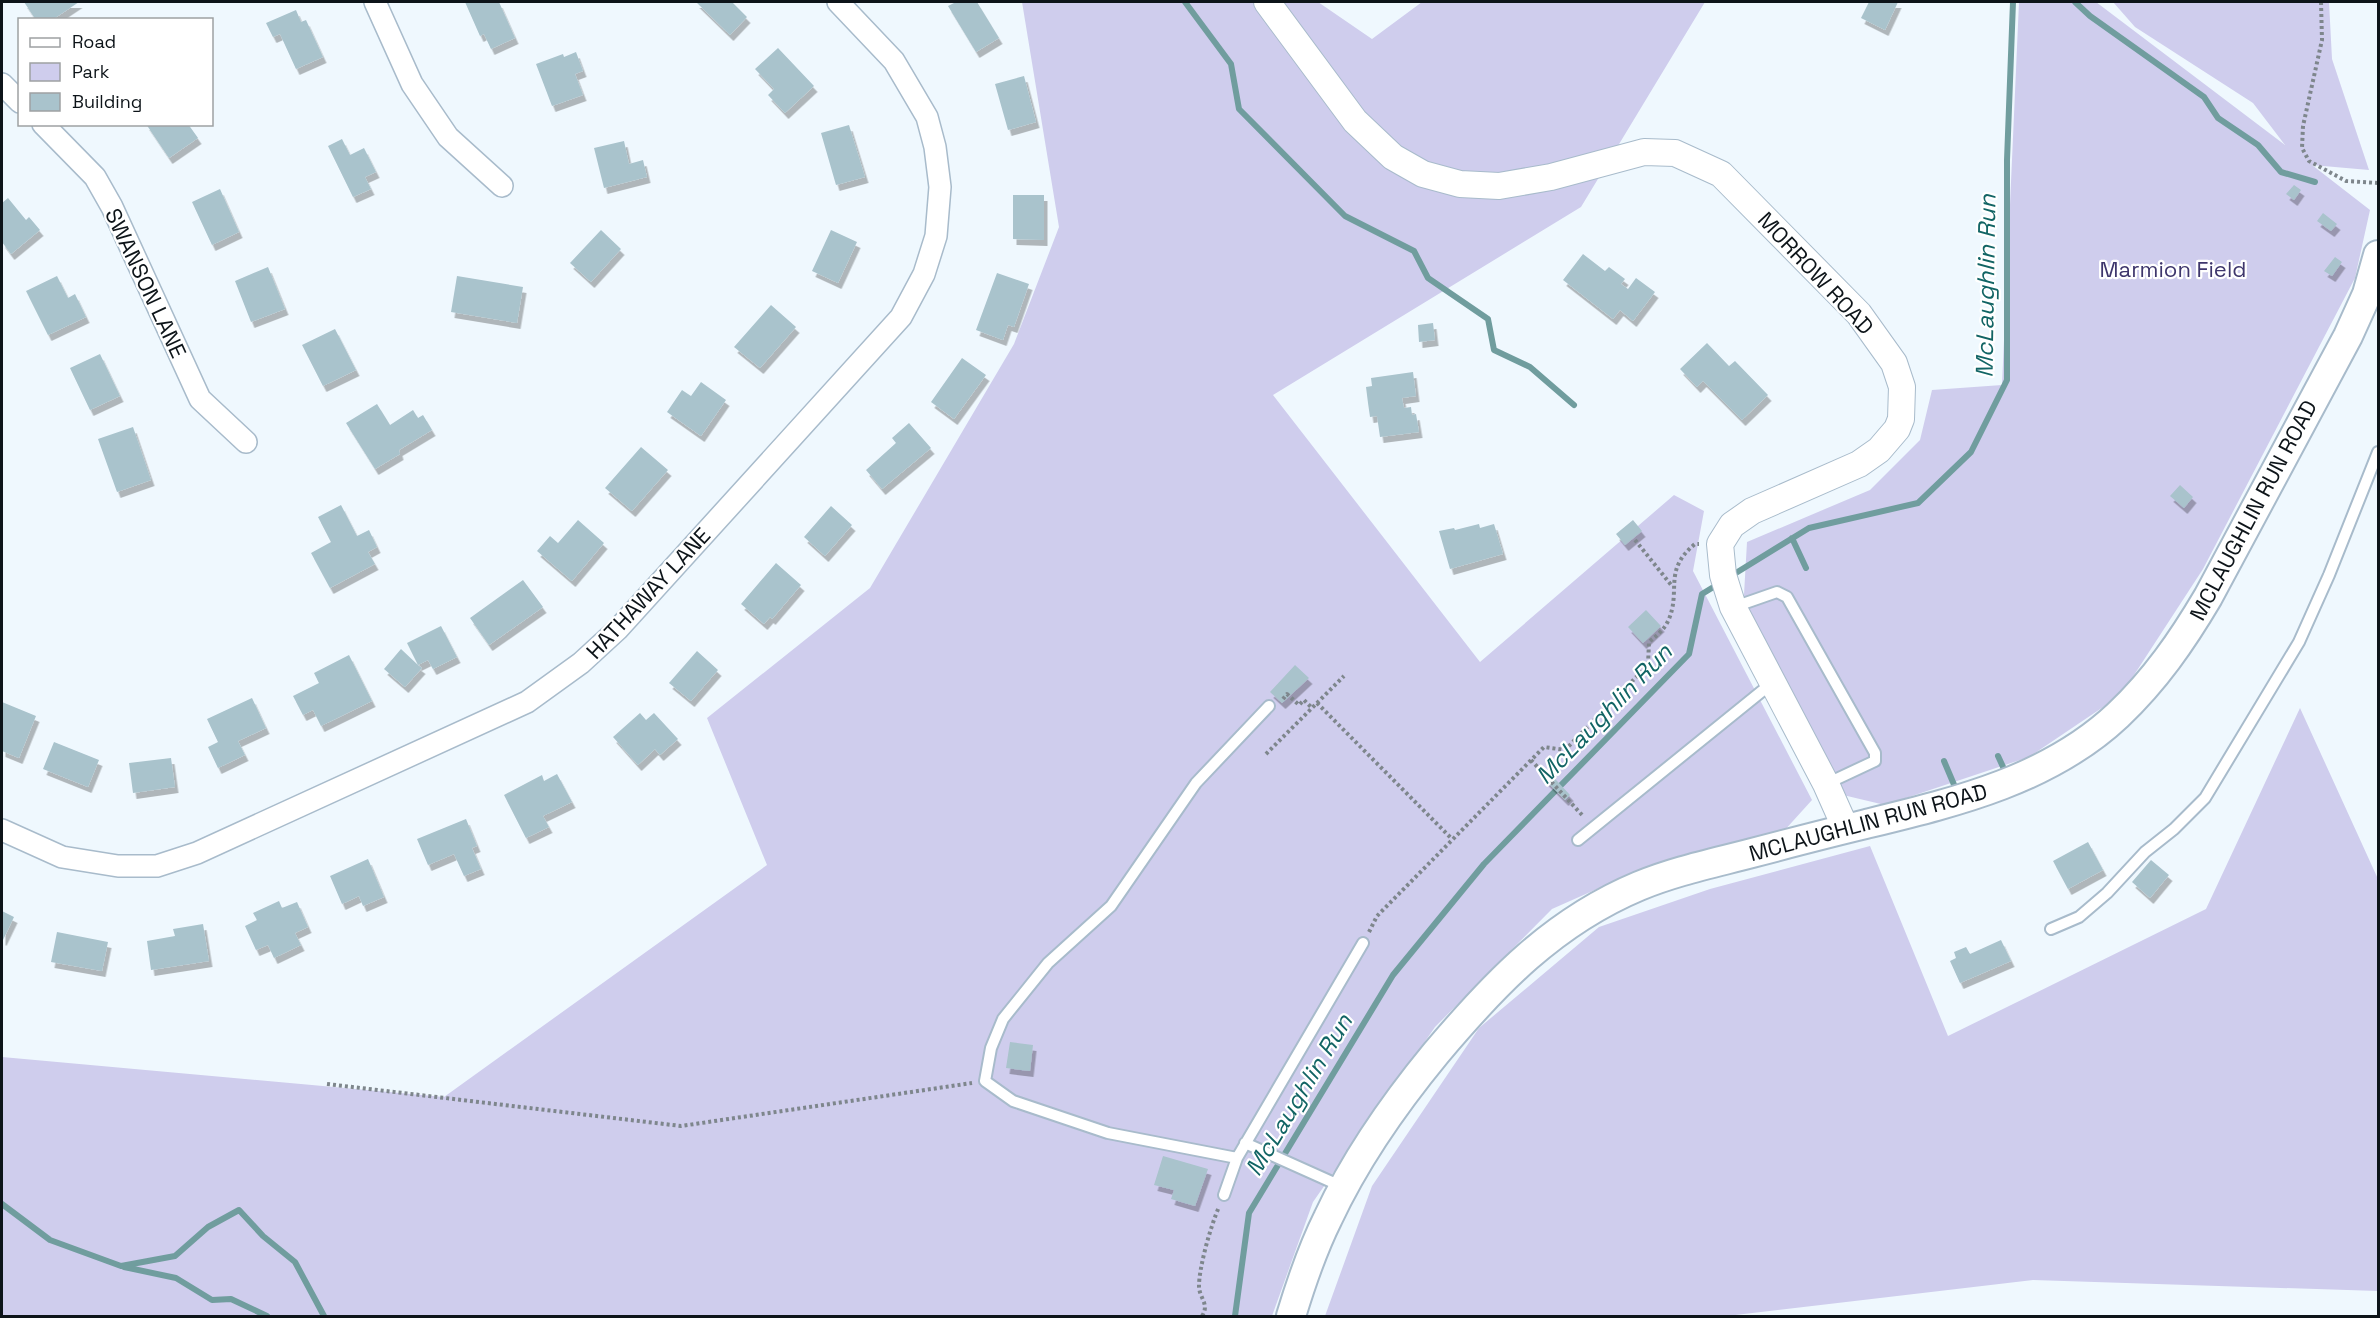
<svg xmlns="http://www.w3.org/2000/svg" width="2380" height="1318" viewBox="0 0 2380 1318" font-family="'Space Grotesk',sans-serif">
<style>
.green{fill:#cfcded}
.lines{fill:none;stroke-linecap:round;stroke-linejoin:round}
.stream{stroke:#709d9e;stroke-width:6}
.building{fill:#a9c3cc;filter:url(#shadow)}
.service-casing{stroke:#a8bbcb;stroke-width:14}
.minor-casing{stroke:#a8bbcb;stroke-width:24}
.tertiary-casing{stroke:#a8bbcb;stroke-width:28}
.secondary-casing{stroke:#a8bbcb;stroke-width:32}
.path{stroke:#7e868c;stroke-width:4;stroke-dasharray:3 3;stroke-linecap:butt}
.service{stroke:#fff;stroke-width:10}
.minor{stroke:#fff;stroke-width:21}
.tertiary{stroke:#fff;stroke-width:26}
.secondary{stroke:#fff;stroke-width:28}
.labels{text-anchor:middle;stroke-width:4.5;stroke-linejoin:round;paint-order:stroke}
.park-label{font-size:22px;fill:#3e366c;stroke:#fff}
.street-label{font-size:22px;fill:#0d1419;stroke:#fff}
.water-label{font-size:24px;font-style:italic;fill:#116464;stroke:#fff}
</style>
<defs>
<filter id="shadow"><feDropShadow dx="3.5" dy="6" stdDeviation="0" flood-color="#0004"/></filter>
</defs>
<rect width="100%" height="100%" fill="#eff8fe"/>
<path class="green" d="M1022,2H1318L1372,39L1422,2H1705L1581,207L1273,395L1480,662L1674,495L1704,511L1693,571L1812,800L1783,832L1642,869L1552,909L1435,1027L1313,1202L1272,1316H2V1057L444,1097L767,865L707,718L870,588L1014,344L1059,227Z
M2019,2H2096L2285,145L2253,103L2135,27L2113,2H2329L2332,59L2369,170L2312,165L2370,210L2355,278L2203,569L2121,695L2029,757L1885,805L1843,795L1743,612L1747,542L1870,490L1920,440L1932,390L2002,385Z
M2300,708L2378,879V1291L2033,1280L1727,1316H1325L1372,1186L1479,1028L1599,927L1710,889L1870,846L1948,1036L2206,909Z"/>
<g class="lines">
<path class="stream" d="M1185,2L1231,64L1239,109L1345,216L1414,251L1428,278L1488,319L1494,350L1530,367L1574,405
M2075,2L2090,16L2204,97L2218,118L2258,145L2281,172L2315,182
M1792,538L1806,568
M1731,576L1809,528L1918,503L1971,452L2007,380V160L2013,2
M1998,756L2004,769
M1944,761L1955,787
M2,1204L50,1240L121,1266L175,1256L208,1227L239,1210L263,1236L295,1262L324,1316
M124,1267L176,1278L212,1300L231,1299L267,1316
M1235,1316L1249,1213L1393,975L1484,864L1689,654L1702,594L1720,583"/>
</g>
<path class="building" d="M24,2H79L52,20H36Z
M465,2H499L515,38L491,49L484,34L480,36Z
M696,2H732L747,17L730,35Z
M956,2H977L999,38L976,52L948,6Z
M1869,2H1898L1885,30L1861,18Z
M296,10L301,22L306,20L323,57L296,69L280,34L273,37L266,23Z
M778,48L814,86L785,113L768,95L774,89L755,69Z
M576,52L583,71L575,74L583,95L552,106L536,64L563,54L564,57Z
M1024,76L1036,122L1008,130L995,84Z
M146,124H188L198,138L169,158Z
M849,125L865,177L836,185L821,133Z
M342,139L350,155L364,148L376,172L365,177L371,189L353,197L328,146Z
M624,141L629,164L643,160L647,177L604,188L594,148Z
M2294,185L2301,190L2294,200L2286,194Z
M220,189L239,232L212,245L192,202Z
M1013,195H1044V240L1013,239Z
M8,198L26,220L29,217L40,230L11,254L2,242V203Z
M2323,213L2337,224L2331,231L2317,221Z
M601,230L621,249L591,282L570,263Z
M831,230L857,242L838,283L812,271Z
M1583,254L1605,271L1609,267L1625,279L1621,284L1628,289L1636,278L1655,292L1633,321L1620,310L1613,319L1563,280Z
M2335,257L2342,262L2332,276L2324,271Z
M268,267L285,309L251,322L235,281Z
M997,273L1029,284L1014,327L1008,325L1003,340L976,330Z
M57,276L68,298L75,294L86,317L48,335L26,291Z
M457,276L523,287L517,323L451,312Z
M771,305L796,327L760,368L734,347Z
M1433,323L1435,340L1419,342L1418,325Z
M335,329L356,370L323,386L302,345Z
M1707,343L1729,366L1735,361L1768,395L1742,420L1703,381L1697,387L1680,369Z
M100,354L120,396L90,410L70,368Z
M962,358L986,375L954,419L931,402Z
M1413,372L1416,396L1402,398L1404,408L1411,407L1412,415L1416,414L1419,432L1380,437L1377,416L1370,417L1368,403L1366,387L1372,386L1371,378Z
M701,382L726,400L701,436L667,412L682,390L691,396Z
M377,404L390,425L413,410L418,418L423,415L432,430L399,450L400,454L375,469L346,423Z
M909,423L931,448L882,489L866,470L896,443L892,438Z
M133,427L151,480L117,492L98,439Z
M641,447L668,470L632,511L605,488Z
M2180,485L2193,497L2184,508L2170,496Z
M341,505L357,536L369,530L377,547L368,552L375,564L330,588L311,553L331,542L318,517Z
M831,506L852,525L825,556L804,537Z
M578,520L604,543L572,581L537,551L550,536L558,543Z
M1633,520L1642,531L1625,545L1616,534Z
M1479,524L1480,528L1494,524L1503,554L1450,569L1439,531L1454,528L1455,530Z
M776,563L801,585L772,619L770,617L764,624L741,604Z
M523,580L543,607L489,645L470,618Z
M1646,610L1661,626L1643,643L1628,627Z
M441,626L457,657L433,669L428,660L418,665L422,668L405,687L384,669L401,649L418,665L407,643Z
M697,651L718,670L691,701L669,683Z
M349,655L372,701L321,726L313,710L303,715L293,696L319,683L314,673Z
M1295,665L1309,678L1282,703L1270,692Z
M252,698L266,728L238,741L245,755L218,768L208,747L218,742L207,719Z
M2,702L36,716L19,758L2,751Z
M640,713L646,720L654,713L678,739L660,755L655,749L638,765L613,737Z
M54,742L99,760L88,787L43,769Z
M171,758L175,787L133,793L129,763Z
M1545,768L1570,795L1565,800L1539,774Z
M557,774L572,802L543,816L549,827L526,838L504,795L542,775L544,781Z
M466,819L477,846L472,848L481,869L464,876L454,854L428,865L417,839Z
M2088,842L2103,870L2068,889L2053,861Z
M368,859L384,897L363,906L359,896L342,904L330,876Z
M2151,860L2169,875L2150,898L2132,882Z
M279,901L282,908L297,902L308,927L295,933L301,945L274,958L268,945L256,950L245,926L257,920L253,913Z
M2,911L14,917L3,940L2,939Z
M203,924L209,961L151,970L147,941L175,936L173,929Z
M57,932L108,942L102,971L51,962Z
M2001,940L2011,961L1960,983L1950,961L1956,958L1954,952L1966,947L1970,954Z
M1010,1042L1033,1045L1030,1071L1006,1068Z
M1163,1156L1208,1169L1195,1206L1171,1199L1174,1190L1154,1185Z"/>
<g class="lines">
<defs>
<path id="service" d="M1734,607L1777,592L1787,597L1875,753V761L1826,784
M1578,840L1772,683
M2051,929L2079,917L2107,893L2145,852L2174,829L2205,798L2299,642L2329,575L2378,452
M1245,1143L1343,1187
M1237,1158L1108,1133L1013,1101L985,1081L991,1048L1003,1019L1048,963L1111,906L1196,783L1269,706
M1224,1195L1237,1158L1363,943"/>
<path id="minor" d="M375,2L412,84L448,137L502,186
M2,84L20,102
M43,124L95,177L112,207L200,399L246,442
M2,830L62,857L118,866H157L197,853L527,702L581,663L618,629L901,317L924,274L936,236L940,187L935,147L927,117L894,61L838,2"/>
<path id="tertiary" d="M1267,2L1355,121L1393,157L1423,174L1460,184L1499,186L1551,177L1644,152L1675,153L1721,174L1859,314L1894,363L1902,387L1901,419L1897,429L1879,450L1859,464L1752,511L1732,525L1720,544L1723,575L1733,607L1826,784L1846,829"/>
<path id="secondary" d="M1291,1316C1301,1283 1312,1250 1328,1218C1356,1158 1394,1104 1436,1053C1495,983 1553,922 1639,886C1675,871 1714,863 1752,853C1790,843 1828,833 1866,824C1956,802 2049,780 2118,715C2155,680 2182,641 2208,597L2348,336L2367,294L2378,255"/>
</defs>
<use href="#service" class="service-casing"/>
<use href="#minor" class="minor-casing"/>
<use href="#tertiary" class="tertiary-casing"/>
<use href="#secondary" class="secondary-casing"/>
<path class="path" d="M2321,2L2322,40L2303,126L2302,148L2309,161L2346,181L2378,183
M1635,540L1672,586
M1283,699L1287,694L1299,705L1304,700L1312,708
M1317,703L1452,839
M1266,754L1344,676
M1531,760L1583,816
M1369,932L1377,916L1544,747L1565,750L1648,665L1649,642C1656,636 1664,630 1668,621C1682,591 1662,571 1695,544H1699
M327,1084L681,1126L972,1083
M1202,1316C1210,1304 1199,1298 1199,1286C1199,1267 1211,1225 1219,1207"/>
<use href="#service" class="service"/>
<use href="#minor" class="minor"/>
<use href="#tertiary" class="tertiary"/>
<use href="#secondary" class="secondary"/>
</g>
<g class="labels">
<g class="park-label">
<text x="2173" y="277">Marmion Field</text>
</g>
<g class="street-label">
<text transform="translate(1816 273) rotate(47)" y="8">MORROW ROAD</text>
<text transform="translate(146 283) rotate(65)" y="8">SWANSON LANE</text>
<text transform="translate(2253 510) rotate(-62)" y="8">MCLAUGHLIN RUN ROAD</text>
<text transform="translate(648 593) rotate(-47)" y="8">HATHAWAY LANE</text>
<text transform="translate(1868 822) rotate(-15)" y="8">MCLAUGHLIN RUN ROAD</text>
</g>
<g class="water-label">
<text transform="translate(1986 286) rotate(-89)" y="8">McLaughlin Run</text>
<text transform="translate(1604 714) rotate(-46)" y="8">McLaughlin Run</text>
<text transform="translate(1299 1095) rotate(-59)" y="8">McLaughlin Run</text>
</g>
</g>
<rect width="2380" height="1318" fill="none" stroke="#0d1419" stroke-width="6"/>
<rect x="18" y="18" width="195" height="108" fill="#ffffff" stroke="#9ea1a3" stroke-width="1.5"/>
<rect x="30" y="38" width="30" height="9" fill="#ffffff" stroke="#9ea1a3" stroke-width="1.5"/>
<text x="72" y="48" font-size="18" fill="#0d1419">Road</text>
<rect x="30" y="63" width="30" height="18" fill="#cfcded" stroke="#9ea1a3" stroke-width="1.5"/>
<text x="72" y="78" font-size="18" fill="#0d1419">Park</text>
<rect x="30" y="93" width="30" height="18" fill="#a9c3cc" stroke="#9ea1a3" stroke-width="1.5"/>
<text x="72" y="108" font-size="18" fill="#0d1419">Building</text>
</svg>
